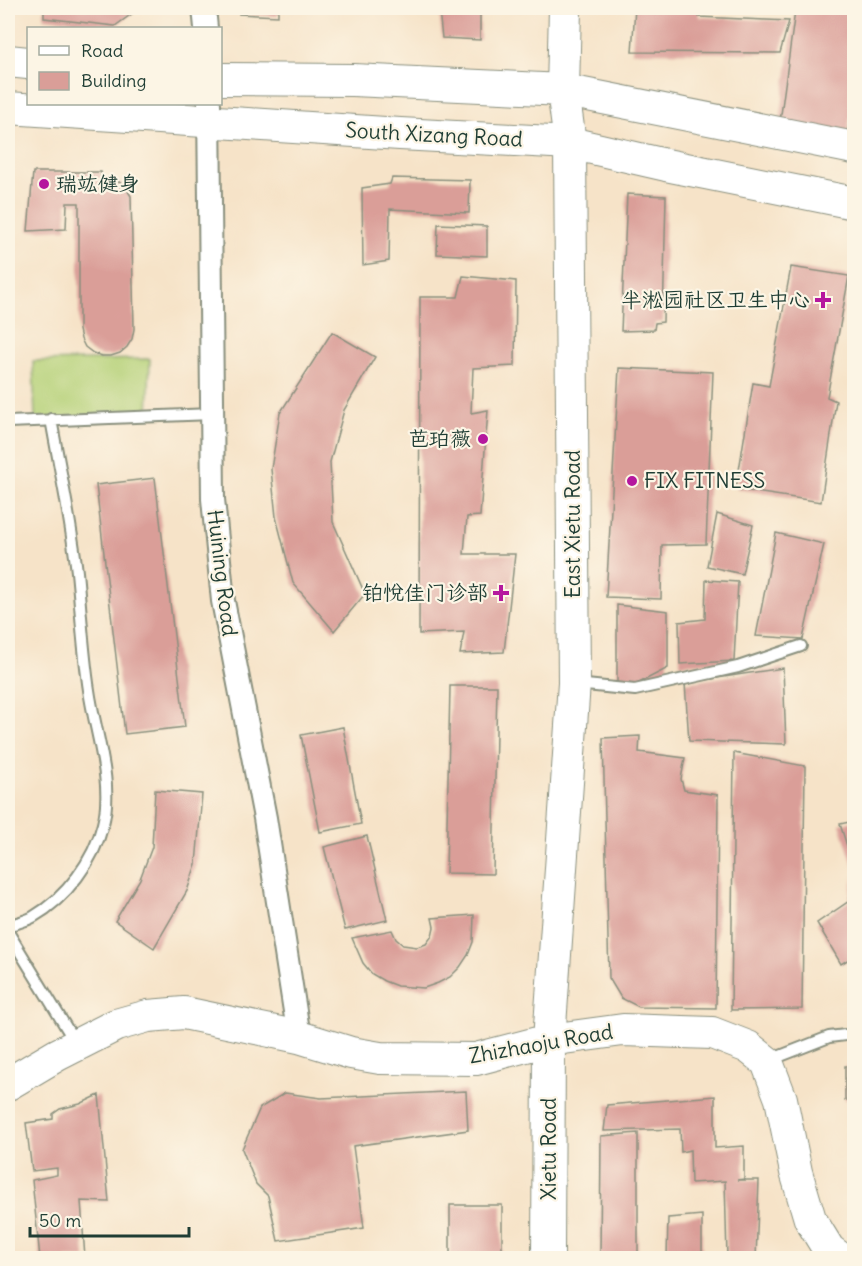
<svg xmlns="http://www.w3.org/2000/svg" width="862" height="1266" viewBox="0 0 862 1266" font-family="Delius,'LXGW WenKai TC',sans-serif">
<style>
.grass{fill:#b4d076;stroke:#6a8655;stroke-width:1.5}
.building{fill:#da9e98}
.lines{fill:none;stroke-linecap:round;stroke-linejoin:round}
.lane-casing{stroke:#8a907e;stroke-width:14}
.street-casing{stroke:#8a907e;stroke-width:26}
.secondary-casing{stroke:#8a907e;stroke-width:34}
.lane{stroke:#fff;stroke-width:10}
.street{stroke:#fff;stroke-width:22}
.secondary{stroke:#fff;stroke-width:32}
.poi-dot{fill:#b5179e;stroke:#fcf5e5;stroke-width:2}
.labels{text-anchor:middle;stroke-width:4.5;stroke-linejoin:round;paint-order:stroke}
.street-label{font-size:21px;fill:#1f3d34;stroke:#fcf5e5}
.poi-label{font-size:21px;fill:#1f3d34;stroke:#fcf5e5;text-anchor:end}
</style>
<rect width="100%" height="100%" fill="#fcf5e5"/>
<filter id="ink" filterUnits="userSpaceOnUse"><feTurbulence type="fractalNoise" baseFrequency=".0167" numOctaves="2"/><feDisplacementMap in="SourceGraphic" scale="12" xChannelSelector="R" yChannelSelector="G"/><feConvolveMatrix kernelMatrix="1 2 1 2 8 2 1 2 1" color-interpolation-filters="sRGB"/></filter>
<filter id="wash" filterUnits="userSpaceOnUse"><feTurbulence type="fractalNoise" baseFrequency=".008" numOctaves="4" result="noise"/><feDisplacementMap in="SourceGraphic" scale="24" xChannelSelector="R" yChannelSelector="G"/><feGaussianBlur stdDeviation="1.35" result="paint"/><feColorMatrix in="noise" values="0 0 0 0 0 0 0 0 0 0 0 0 0 0 0 0 0 1.4 0 .05"/><feComposite in="paint" operator="in"/></filter>
<g filter="url(#wash)">
<rect width="100%" height="100%" fill="#f6e3c8"/>
<path class="grass" d="M150,359L148,416L35,420L33,361Z"/>
<g id="blocks">
<path class="building" d="M44,8H137V10L115,26L44,18Z
M239,8H278V16L239,14Z
M433,8H480V40L442,38L439,10Z
M635,8H699V17L789,21L780,53L632,52Z
M807,8H854V100L847,134L780,122L795,11Z
M33,172H101V179H110L119,182L126,188L131,196L134,329L132,339L127,347L120,353L111,356H102L93,353L85,347L81,339L79,330V203H67L66,229L28,231Z
M392,178L470,180L469,213L390,209L389,261L363,265L362,188L390,184Z
M627,194L666,196L663,322L655,323L654,330L621,331Z
M438,224L487,226V256L437,254Z
M791,267L849,276L827,397L836,401L821,502L736,489L753,383L769,386Z
M463,276L516,281L515,366L473,368L471,413L488,410L480,516L467,517L464,554H515L504,652L460,654L464,632L419,634L420,297H458Z
M332,332L375,357L344,410L330,462L333,522L365,594L334,631L293,583L276,517L271,469L280,413Z
M619,368L713,372L706,544L662,545L661,599L606,597Z
M155,478L185,727L125,734L96,485Z
M717,514L753,525L742,574L707,566Z
M776,533L824,544L803,639L756,636Z
M706,580L738,582L734,661L680,664L679,622L705,619Z
M617,605L668,611V668L637,684L617,683Z
M783,668L786,744L689,741L685,683Z
M450,686H497L493,874L446,873Z
M343,727L361,824L320,832L301,735Z
M640,736L639,752L685,758L681,779L684,790L718,795L716,1008L639,1007L621,998L609,978L603,738Z
M734,753L805,766L802,1009L731,1010Z
M155,790L202,794L196,864L187,891L154,948L115,921L140,879L152,847Z
M854,821V868L840,824Z
M367,836L387,920L345,930L324,847Z
M853,877L854,956L841,964L817,923L849,901Z
M474,915L473,942L468,955L460,967L450,977L438,983L424,988L397,986L384,981L372,974L363,963L352,938L392,930L396,939L403,945L417,947L426,944L432,936L434,927L432,918Z
M845,1066H854V1100H845Z
M466,1091L468,1130L353,1146L364,1228L278,1241L268,1196L256,1184L242,1149L260,1108L285,1093L321,1098Z
M99,1095L109,1202L81,1201L85,1258H40L32,1180L57,1175V1168L32,1171L26,1123L53,1119V1114L60,1109L80,1104Z
M715,1096V1148L744,1146V1179L737,1180H759L756,1258H727L725,1181L691,1183L690,1150L681,1152L680,1129L604,1131L607,1105Z
M638,1133V1258H600L601,1136Z
M450,1205H502V1258H450Z
M702,1215V1258H667L668,1218Z"/>
</g>
</g>
<g filter="url(#ink)">
<use href="#blocks" fill-opacity="0" stroke="#8a907e" stroke-width="1.5"/>
<g class="lines">
<defs>
<path id="lane" d="M8,422L212,414
M576,684L635,690L738,667L801,646
M8,926C16,923 26,921 33,917C66,898 94,861 103,824C114,782 95,733 89,690C83,651 81,611 77,572C71,521 60,470 51,419
M8,932L75,1042
M770,1060L829,1037L854,1034"/>
<path id="street" d="M204,8L206,28
M209,104L213,499L223,601L265,818L299,1037"/>
<path id="secondary" d="M8,61L28,63
M220,79L353,80L563,90L854,148
M8,108L400,134L570,143L666,165L854,203
M8,1084L57,1055L116,1025L148,1016L184,1013L299,1037L351,1053L380,1058L476,1059L549,1040L623,1030L712,1033L748,1047L767,1062L781,1099L796,1172L810,1219L829,1250L840,1258
M548,1258L549,1040L574,683L570,143L563,90L565,8"/>
</defs>
<use href="#lane" class="lane-casing"/>
<use href="#street" class="street-casing"/>
<use href="#secondary" class="secondary-casing"/>
<use href="#lane" class="lane"/>
<use href="#street" class="street"/>
<use href="#secondary" class="secondary"/>
</g>
</g>
<g class="poi-dot">
<circle cx="44" cy="184" r="6"/>
<path d="M820 291h6v6h6v6h-6v6h-6v-6h-6v-6h6z"/>
<circle cx="483" cy="439" r="6"/>
<circle cx="632" cy="481" r="6"/>
<path d="M498 584h6v6h6v6h-6v6h-6v-6h-6v-6h6z"/>
</g>
<g class="labels">
<g class="street-label">
<text transform="translate(434 135) rotate(3)" y="7">South Xizang Road</text>
<text transform="translate(573 524) rotate(-90)" y="7">East Xietu Road</text>
<text transform="translate(222 573) rotate(83)" y="7">Huining Road</text>
<text transform="translate(541 1044) rotate(-10)" y="7">Zhizhaoju Road</text>
<text transform="translate(549 1149) rotate(-90)" y="7">Xietu Road</text>
</g>
<g class="poi-label">
<text x="56" y="191" text-anchor="start">瑞竑健身</text>
<text x="810" y="307">半淞园社区卫生中心</text>
<text x="471" y="446">芭珀薇</text>
<text x="644" y="488" text-anchor="start">FIX FITNESS</text>
<text x="488" y="600">铂悦佳门诊部</text>
</g>
</g>
<rect width="862" height="1266" fill="none" stroke="#fcf5e5" stroke-width="30"/>
<rect x="27" y="27" width="195" height="78" fill="#fcf5e5" stroke="#a4ab9e" stroke-width="1.5"/>
<rect x="39" y="46" width="30" height="9" fill="#ffffff" stroke="#a4ab9e" stroke-width="1.5"/>
<text x="81" y="57" font-size="18" fill="#1f3d34">Road</text>
<rect x="39" y="72" width="30" height="18" fill="#da9e98" stroke="#a4ab9e" stroke-width="1.5"/>
<text x="81" y="87" font-size="18" fill="#1f3d34">Building</text>
<path d="M30 1227v9h159v-9" fill="none" stroke="#1f3d34" stroke-width="3"/>
<text x="39" y="1227" font-size="18" fill="#1f3d34" stroke="#fcf5e5" stroke-width="4.5" paint-order="stroke">50 m</text>
</svg>
